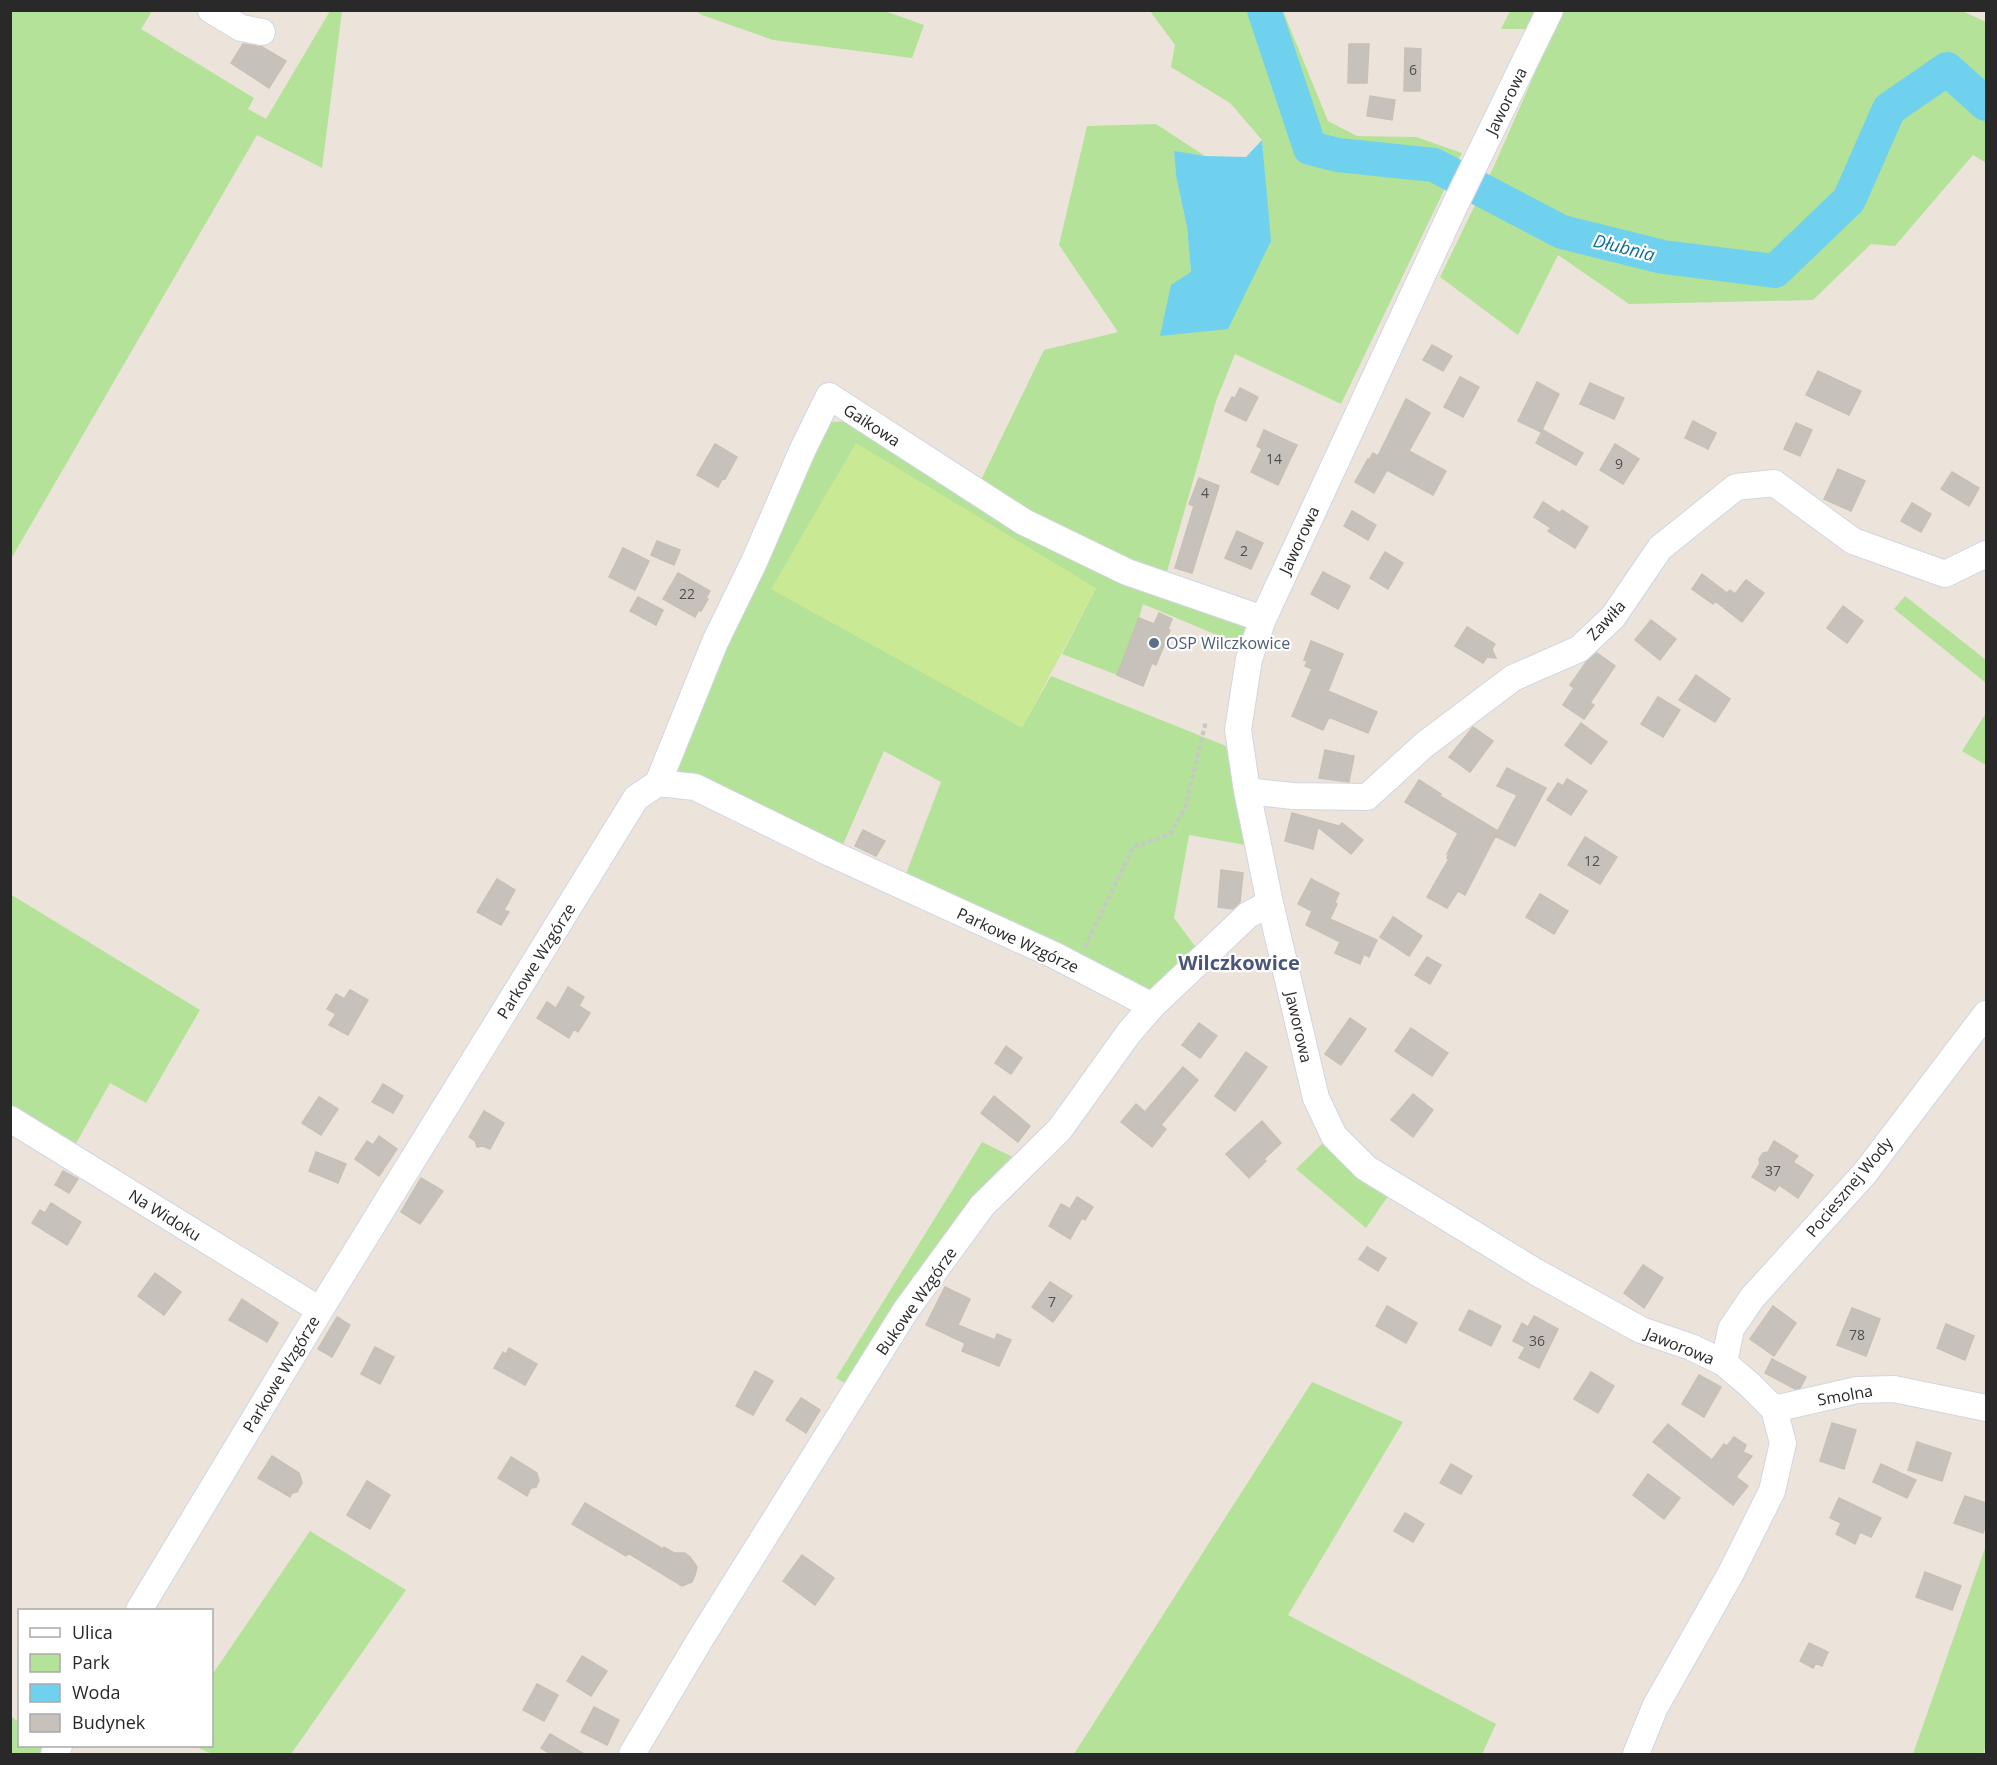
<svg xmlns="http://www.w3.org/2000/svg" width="1997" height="1765" viewBox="0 0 1997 1765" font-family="'Open Sans',sans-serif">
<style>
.green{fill:#b4e298}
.pitch{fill:#c9e994}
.water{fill:#6fd1ed}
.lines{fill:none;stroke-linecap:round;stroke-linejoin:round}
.river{stroke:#6fd1ed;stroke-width:34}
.building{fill:#c7c1bb;stroke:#c7c0b5;stroke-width:1.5}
.minor-casing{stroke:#d1d5e2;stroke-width:28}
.path{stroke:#c7c7c7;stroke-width:4;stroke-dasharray:4.5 3;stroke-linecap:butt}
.minor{stroke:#fff;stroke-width:26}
.service-dot{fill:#5c6f8a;stroke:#fff;stroke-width:2}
.labels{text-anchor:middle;stroke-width:4.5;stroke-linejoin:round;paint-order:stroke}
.number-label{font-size:14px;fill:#504f4e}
.street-label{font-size:16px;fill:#292929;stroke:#fff}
.service-label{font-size:16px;fill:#4e5e75;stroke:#fff;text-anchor:start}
.water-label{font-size:18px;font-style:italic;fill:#0f6f98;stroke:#fff}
.quarter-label{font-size:20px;font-weight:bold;fill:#4a557a;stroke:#fff}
</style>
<rect width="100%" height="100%" fill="#ece4db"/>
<path class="green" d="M11,10L152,11L141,29L254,98L248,109L266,119L330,11H342L322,168L257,135L11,559Z
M1960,10L1986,22V163L1973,155L1895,246L1871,244L1813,300L1629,304L1558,255L1518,335L1440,277L1495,164L1562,11Z
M696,11H885L924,25L912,58L773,40L702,15Z
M1150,11H1283L1328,121L1357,136L1416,137L1462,153L1341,404L1235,354L1216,401L1166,575L1088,545L1037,518L981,480L1044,350L1118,332L1059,245L1087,126L1156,124L1205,156L1174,152L1176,176L1187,227L1191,272L1270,241L1262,140L1230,103L1171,67L1175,45Z
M1510,11H1537L1528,29H1501Z
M852,421L1245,626L1244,638L1236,643L1143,604L1139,618L1117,675L1062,654L1096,588H771L1022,727L1051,676L1226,746L1246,845L1189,835L1174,918L1201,954L1149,993L904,879L941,782L884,751L840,851L673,773L729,628L829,422Z
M1905,596L1986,660V683L1894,609Z
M1986,713V765L1962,751Z
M10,894L200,1010L146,1103L110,1083L70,1154L11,1121Z
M1327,1139L1391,1192L1366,1228L1296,1169Z
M982,1142L1019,1160L846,1384L836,1378Z
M1312,1382L1403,1422L1288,1615L1496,1724L1482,1754H1074Z
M310,1531L406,1590L291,1754H212L195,1746H212V1675Z
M1985,1548L1986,1549V1745L1983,1754H1913Z
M10,1716L19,1722L20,1746H55L70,1754H11Z"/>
<path class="pitch" d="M856,443L1096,588L1022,728L771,589Z"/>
<path class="water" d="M1262,140L1271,241L1228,329L1160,336L1171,285L1191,272L1187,227L1176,176L1174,151L1205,156L1246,157Z"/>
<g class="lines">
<path class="river" d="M1264,10L1310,148L1338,155L1434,165L1562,232L1663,257L1775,271L1849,200L1889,109L1947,69L1986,104"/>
</g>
<path class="building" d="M243,44L262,47L286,61L269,88L231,63Z
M1349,44H1369L1367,83H1348Z
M1405,48L1421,49L1420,91H1404Z
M1370,96L1395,100L1392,120L1367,116Z
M1432,345L1452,356L1443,371L1423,360Z
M1818,371L1861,391L1849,415L1806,395Z
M1460,377L1479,387L1463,417L1444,407Z
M1537,382L1559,394L1541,432L1518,421Z
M1590,383L1624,398L1614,419L1580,404Z
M1240,388L1258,397L1246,421L1225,411L1232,397L1235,398Z
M1406,399L1430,413L1409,451L1446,471L1433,495L1387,470L1374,493L1355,482L1368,459L1369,460L1373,453L1378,456Z
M1693,421L1716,433L1708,449L1685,438Z
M1796,423L1812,430L1800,456L1784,449Z
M1264,430L1297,445L1278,485L1251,472L1262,449L1257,446Z
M1543,430L1583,453L1576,465L1536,443Z
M715,444L737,457L725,479L723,478L718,487L697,475Z
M1615,444L1639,459L1623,484L1600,470Z
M1838,469L1865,481L1851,511L1824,499Z
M1952,472L1979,488L1969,506L1941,489Z
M1199,478L1219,486L1192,573L1175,568L1194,506L1189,504Z
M1543,502L1560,513L1562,510L1588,527L1575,548L1548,531L1551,528L1534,517Z
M1912,503L1931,514L1921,532L1901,521Z
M1352,511L1376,525L1368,540L1344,526Z
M1237,531L1263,543L1251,569L1225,558Z
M657,541L680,550L674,565L651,555Z
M623,548L649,561L635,590L609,577Z
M1385,552L1403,563L1388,589L1370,578Z
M1323,572L1350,586L1338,609L1311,594Z
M678,573L710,591L706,598L708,599L701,611L699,610L695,617L663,599Z
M1702,574L1727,593L1730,590L1735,594L1746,580L1764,593L1742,622L1715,601L1713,604L1692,589Z
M638,597L663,610L656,625L630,611Z
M1843,606L1863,621L1847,643L1827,628Z
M1159,613L1172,619L1168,629L1170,630L1156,665L1152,663L1143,686L1117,675L1139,618L1154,624Z
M1651,620L1676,639L1660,660L1635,640Z
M1467,627L1495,644L1492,649L1496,658L1487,657L1483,663L1455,646Z
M1311,641L1343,654L1328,691L1377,712L1368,733L1329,717L1323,730L1292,716L1312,669L1305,666L1307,661L1304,660Z
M1597,653L1615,666L1590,703L1594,705L1584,719L1563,705L1574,688L1570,685L1587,661Z
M1696,675L1730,699L1715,722L1679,700Z
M1658,697L1680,710L1663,737L1641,724Z
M1581,723L1607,742L1591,764L1565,745Z
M1473,727L1493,741L1470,772L1449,757Z
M1325,750L1354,756L1349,782L1319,778Z
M1507,768L1546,788L1515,846L1495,836L1517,795L1497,786Z
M1567,779L1587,791L1571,815L1547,800L1558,783L1563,786Z
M1419,780L1441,794L1440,796L1498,831L1465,895L1458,891L1447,908L1427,897L1449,859L1447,858L1449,854H1447L1458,833L1405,802Z
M1292,813L1339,826L1342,823L1363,840L1351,854L1318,827L1313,849L1285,841Z
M863,830L885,841L876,856L855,846Z
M1585,837L1617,857L1600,884L1568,865Z
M1221,870L1243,873L1240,902L1233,909L1218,907Z
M497,879L515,890L504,910L509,912L501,925L477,912Z
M1311,879L1339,893L1335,902L1337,904L1330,919L1377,940L1369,957L1364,954L1360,964L1335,953L1340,942L1306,925L1312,911L1298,904Z
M1540,894L1568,911L1554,934L1526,917Z
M1393,917L1422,936L1409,956L1380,937Z
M1427,957L1441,965L1430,984L1415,975Z
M568,987L584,997L579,1006L590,1013L578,1032L574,1029L569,1038L537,1018L547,1002L556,1008Z
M350,990L368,1000L348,1035L329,1025L336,1014L327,1009L336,994L344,999Z
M1350,1018L1366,1029L1341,1065L1325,1054Z
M1199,1023L1217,1036L1200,1058L1182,1045Z
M1411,1028L1448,1053L1432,1076L1395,1051Z
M1006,1046L1022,1058L1011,1074L995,1063Z
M1246,1052L1267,1067L1235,1111L1215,1096Z
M1183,1067L1198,1080L1161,1125L1166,1129L1152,1147L1121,1122L1136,1104L1145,1112Z
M383,1084L403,1096L393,1113L372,1102Z
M1413,1094L1433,1110L1413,1137L1391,1120Z
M994,1096L1030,1126L1018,1142L981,1113Z
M319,1097L338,1109L321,1135L302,1123Z
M484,1111L504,1123L490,1149L483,1146L477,1147L475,1141L469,1137Z
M1262,1121L1281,1143L1264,1159L1266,1161L1249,1178L1226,1154Z
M379,1136L397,1149L379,1176L355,1159L367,1141L373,1145Z
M1774,1141L1798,1156L1793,1162L1813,1175L1798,1198L1779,1185L1775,1191L1752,1177L1760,1164L1759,1159L1763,1153L1768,1152Z
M316,1152L346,1164L338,1183L309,1171Z
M63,1171L78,1179L69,1193L55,1185Z
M421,1178L443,1191L420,1224L401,1212Z
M1077,1197L1093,1207L1085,1220L1082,1218L1070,1239L1049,1226L1061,1204L1070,1209Z
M51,1203L81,1222L67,1245L32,1223L40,1210L45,1213Z
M1367,1247L1386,1258L1378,1271L1359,1259Z
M1643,1265L1663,1278L1644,1308L1624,1293Z
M155,1273L181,1292L164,1315L138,1296Z
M1050,1282L1072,1296L1053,1322L1032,1307Z
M945,1287L970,1299L958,1325L995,1340L997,1334L1011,1340L999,1366L962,1351L965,1343L926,1325Z
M242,1299L278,1323L267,1342L229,1320Z
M1387,1306L1417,1323L1406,1343L1376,1326Z
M1773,1306L1796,1323L1774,1356L1750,1339Z
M1852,1308L1880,1319L1866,1356L1837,1345Z
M1469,1310L1501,1326L1491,1346L1459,1330Z
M1534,1316L1558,1329L1539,1368L1519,1358L1525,1347L1513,1341L1522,1323L1528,1327Z
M337,1317L350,1325L332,1357L318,1349Z
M1946,1324L1974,1336L1965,1360L1937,1348Z
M375,1347L394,1357L380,1384L361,1374Z
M509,1348L537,1364L525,1385L494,1368L503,1352L506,1354Z
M1772,1359L1806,1377L1800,1388L1795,1389L1765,1373Z
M755,1371L773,1381L753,1415L736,1406Z
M1591,1372L1614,1386L1598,1413L1574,1399Z
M1699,1375L1721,1387L1704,1417L1682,1404Z
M801,1398L820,1410L806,1433L786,1420Z
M1832,1423L1856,1430L1844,1469L1820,1461Z
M1668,1424L1712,1460L1724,1444L1727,1446L1734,1437L1746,1445L1743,1452L1752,1456L1736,1477L1748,1486L1733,1505L1653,1442Z
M1917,1442L1951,1453L1942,1481L1908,1470Z
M272,1456L299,1473L302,1483L297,1492L292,1493L290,1497L258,1478Z
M511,1457L537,1473L539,1481L536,1487L531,1488L527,1496L498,1478Z
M1451,1464L1472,1476L1461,1494L1440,1483Z
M1881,1464L1916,1480L1907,1498L1873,1482Z
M1648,1474L1680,1498L1664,1519L1633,1495Z
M367,1481L390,1495L370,1529L347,1515Z
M1965,1496L1986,1503V1524L1983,1533L1954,1523Z
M1839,1498L1881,1518L1871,1537L1860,1532L1855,1544L1836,1534L1841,1523L1830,1518Z
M585,1503L663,1549L664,1547L674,1553H685L690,1557L697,1567L695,1575L692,1582L682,1586L628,1553L626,1556L572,1524Z
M1405,1513L1424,1524L1413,1542L1394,1531Z
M802,1555L834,1578L815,1605L783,1581Z
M1925,1572L1961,1586L1952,1610L1916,1597Z
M1809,1643L1828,1652L1822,1666L1816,1663L1813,1668L1800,1661Z
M582,1656L607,1671L591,1696L567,1681Z
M537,1684L558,1695L544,1721L523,1710Z
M594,1707L619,1720L607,1745L581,1732Z
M550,1734L586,1755H552L541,1748Z"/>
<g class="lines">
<defs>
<path id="minor" d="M211,10L241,28L262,32
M1550,10L1454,207L1263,619L1249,659L1238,730L1247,791L1270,903L1316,1098L1334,1136L1366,1168L1536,1272L1641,1330L1691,1347L1724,1363L1750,1385L1774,1409L1783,1443L1772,1491L1731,1573L1655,1707L1636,1754
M658,783L715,642L754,562L802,451L829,396L1024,522L1127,572L1263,619
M1247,791L1293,796L1367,797L1424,745L1513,678L1579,649L1613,617L1660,548L1736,487L1774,483L1853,541L1945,574L1986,554
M10,1119L320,1310
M1724,1363L1731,1329L1752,1298L1865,1173L1986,1014
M1774,1409L1857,1390L1894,1389L1986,1408
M139,1610L320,1310L636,798L658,783L695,787L830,853L1054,955L1152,1006
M54,1754L59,1746
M632,1754L701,1638L906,1310L982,1206L1060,1129L1128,1034L1152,1006L1248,915L1270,903"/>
</defs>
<use href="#minor" class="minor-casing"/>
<path class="path" d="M1085,947L1133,847L1170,834L1185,808L1206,721"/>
<use href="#minor" class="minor"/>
</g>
<circle class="service-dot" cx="1154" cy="643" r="6"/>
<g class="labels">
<g class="number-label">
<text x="1413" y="75">6</text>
<text x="1274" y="464">14</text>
<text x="1619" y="469">9</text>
<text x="1205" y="498">4</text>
<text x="1244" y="556">2</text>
<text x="687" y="599">22</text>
<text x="1592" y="866">12</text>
<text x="1773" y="1176">37</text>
<text x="1052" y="1307">7</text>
<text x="1857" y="1340">78</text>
<text x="1537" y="1346">36</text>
</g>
<g class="street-label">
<text transform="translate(1506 101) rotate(-64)" y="6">Jaworowa</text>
<text transform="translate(872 425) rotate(33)" y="6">Gaikowa</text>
<text transform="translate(1299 540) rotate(-65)" y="6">Jaworowa</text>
<text transform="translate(1606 620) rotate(-47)" y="6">Zawiła</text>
<text transform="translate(1018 940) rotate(25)" y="6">Parkowe Wzgórze</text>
<text transform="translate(536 961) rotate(-58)" y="6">Parkowe Wzgórze</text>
<text transform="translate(1299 1027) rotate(77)" y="6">Jaworowa</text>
<text transform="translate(1849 1187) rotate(-50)" y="6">Pociesznej Wody</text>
<text transform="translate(165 1215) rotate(32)" y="6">Na Widoku</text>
<text transform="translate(916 1301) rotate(-55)" y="6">Bukowe Wzgórze</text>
<text transform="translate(1680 1346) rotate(22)" y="6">Jaworowa</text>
<text transform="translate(281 1374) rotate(-59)" y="6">Parkowe Wzgórze</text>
<text transform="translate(1845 1395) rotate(-10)" y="6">Smolna</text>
</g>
<g class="service-label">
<text x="1166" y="649">OSP Wilczkowice</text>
</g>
<g class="water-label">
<text transform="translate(1624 248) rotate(14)" y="6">Dłubnia</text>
</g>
<g class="quarter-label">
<text x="1239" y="970">Wilczkowice</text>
</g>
</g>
<rect width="1997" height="1765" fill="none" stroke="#292929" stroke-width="24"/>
<rect x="18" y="1609" width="195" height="138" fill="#ffffff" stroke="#a9a9a9" stroke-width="1.5"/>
<rect x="30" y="1628" width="30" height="9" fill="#ffffff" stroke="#a9a9a9" stroke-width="1.5"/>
<text x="72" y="1639" font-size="18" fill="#292929">Ulica</text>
<rect x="30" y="1654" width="30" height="18" fill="#b4e298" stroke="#a9a9a9" stroke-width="1.5"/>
<text x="72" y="1669" font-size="18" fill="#292929">Park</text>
<rect x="30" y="1684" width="30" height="18" fill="#6fd1ed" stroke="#a9a9a9" stroke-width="1.5"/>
<text x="72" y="1699" font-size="18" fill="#292929">Woda</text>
<rect x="30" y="1714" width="30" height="18" fill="#c7c1bb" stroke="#a9a9a9" stroke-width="1.5"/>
<text x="72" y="1729" font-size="18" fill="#292929">Budynek</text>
</svg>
